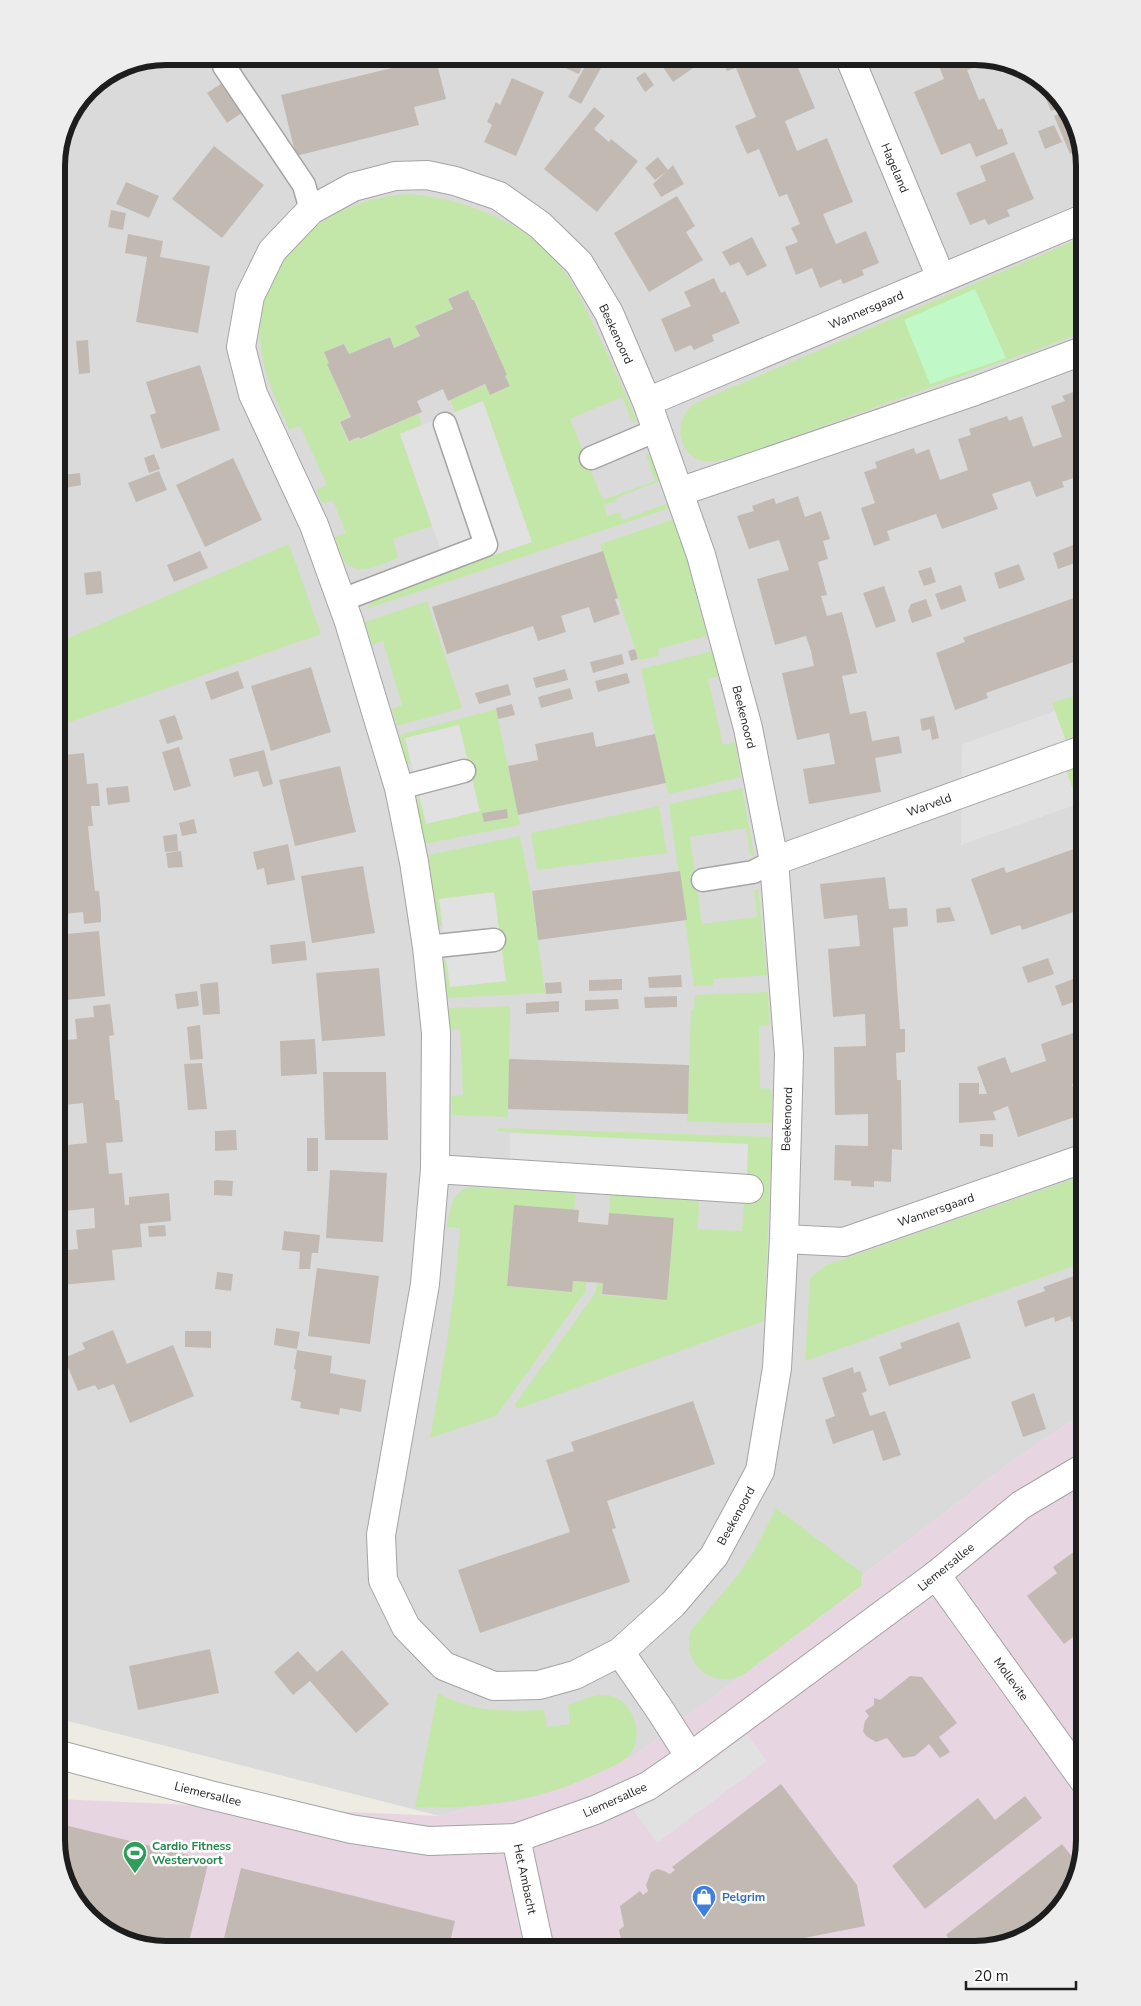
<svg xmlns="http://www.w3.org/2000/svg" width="1141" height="2006" viewBox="0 0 1141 2006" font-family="'Nunito Sans',sans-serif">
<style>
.residential{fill:#dbdada}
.industrial{fill:#e7d5e2}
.grass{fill:#c3e7a9;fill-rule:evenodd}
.park{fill:#c0f8c8}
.parking{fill:#e1e1e1}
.building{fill:#c2bab2}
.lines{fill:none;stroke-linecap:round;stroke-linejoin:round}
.service-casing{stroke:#a4a4a4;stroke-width:25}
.minor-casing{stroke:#a4a4a4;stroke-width:30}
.tertiary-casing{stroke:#a4a4a4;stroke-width:30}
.service{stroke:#fff;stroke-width:22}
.minor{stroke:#fff;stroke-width:28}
.tertiary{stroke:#fff;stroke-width:28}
.labels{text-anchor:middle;stroke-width:5;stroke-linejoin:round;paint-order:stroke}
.street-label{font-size:12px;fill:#1d1d1d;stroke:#fff}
.leisure-label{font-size:12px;font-weight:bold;fill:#27864d;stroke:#fff;text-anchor:start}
.shop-label{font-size:12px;font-weight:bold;fill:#366cbe;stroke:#fff;text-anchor:start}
.rim{fill:none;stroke:#1d1d1d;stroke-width:6}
</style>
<rect width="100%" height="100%" fill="#eeebe3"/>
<path class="residential" d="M166,56L982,57L1036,75L1074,118L1085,166V1415L1067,1424L1010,1463L863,1575L862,1586L631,1758L440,1816L56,1718V159L65,124L89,88L124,65Z"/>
<path class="industrial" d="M1085,1415V1840L1066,1901L1023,1939L975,1950H159L105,1931L67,1888L56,1840V1799L440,1816L631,1758L862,1586L863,1575L1010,1463L1067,1424Z"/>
<path class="grass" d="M409,194C468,199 531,224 566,274C577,290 585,307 593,324C609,356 623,389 637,421L633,423L622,397L570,419L603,500L655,481L646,454L650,453L660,481L616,498L617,501L604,505L607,516L620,512L622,520L668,503L670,508L366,609L375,598L382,595L505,551L483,402L455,412L450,400L485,385L490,395L510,387L505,376L507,375L475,299L472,300L467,290L448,298L452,309L415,325L419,336L394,347L390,336L349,354L344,343L324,352L329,363L327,364L350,417L339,422L348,442L358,438L360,440L418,414L422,424L400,434L432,526L393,539L398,558C383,564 355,579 343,559C340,552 337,544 334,537L346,533L333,500L322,504L316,490L327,485L300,426L289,430C277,401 262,372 260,340C257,255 329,198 409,194Z
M1085,236V332L739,456C728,458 715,463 703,461C686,458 676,437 682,420C684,414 689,409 693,404Z
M674,519L686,557L707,636L658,649L659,656L639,660L600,544Z
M289,544L321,634L56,727V643Z
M427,601L462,708L397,726L392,709L402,705L383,641L372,645L365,622Z
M712,651L719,676L708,679L723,745L735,742L741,777L668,794L641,669Z
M1085,692V738L1067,744L1052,703Z
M496,709L520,825L425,844L415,799L420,797L426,824L405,738L411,763L407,764L399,735ZM507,809L508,818L484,822L483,813Z
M1085,764V810L1081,812L1066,770Z
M742,788L754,855H750L746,828L690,837L702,924L757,917L754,890L758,889L767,975L714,979L713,986H694L669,804Z
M659,806L667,853L537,870L531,833Z
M520,836L531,891L545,993L447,998L443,960H446L450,987L443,925L438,927L428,855Z
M768,992L770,1025L759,1026L760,1088L772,1089V1123L687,1122L691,1010H694L695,995Z
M510,1006L508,1117L452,1115V1096L463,1095L460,1029L450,1030L448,1008Z
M498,1128L772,1137L764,1321L517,1409L515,1404L596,1292L597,1283H603L602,1295L667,1300L674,1218L609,1213L610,1195L699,1201L698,1229L742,1231L744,1204H754L755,1175L746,1174L747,1147L498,1131Z
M1085,1175V1262L805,1361L810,1278L826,1265Z
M472,1187L576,1193L574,1210L514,1205L507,1286L572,1292L573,1281L586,1282L585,1292L496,1416L430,1438C443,1368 455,1299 460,1228L447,1227C450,1210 451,1190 472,1187Z
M776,1508L862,1573L861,1586L743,1675C712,1690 680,1662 691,1630L737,1576L754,1551Z
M438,1693C473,1713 506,1711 544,1710L547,1727L570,1724L568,1705C580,1701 595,1693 608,1695C635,1700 647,1741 626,1758C618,1765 606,1769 596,1774C539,1801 478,1810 415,1807Z"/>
<path class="park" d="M975,289L1006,358L930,384L904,320Z"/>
<path class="parking" d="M483,401L532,542L448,571L400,434Z
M1055,711L1067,744L1066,770L1078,804L961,845L962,744Z
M459,725L480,811L426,824L405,738Z
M494,892L506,981L450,987L439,899Z
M510,1133L748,1144L747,1174L510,1163Z
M747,1734L767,1761L657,1843L634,1811L694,1775Z"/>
<path class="building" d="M416,56H448L437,64L446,99L414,107L419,125L296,156L281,95L404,65Z
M567,56L585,58L579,74L563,67Z
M595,56H609L599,63Z
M679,56H689L696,66L673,82L663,67Z
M725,56H793L815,108L785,121L797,151L827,138L853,202L823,214L836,244L866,231L879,263L862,270L864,275L843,284L841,279L820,288L812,268L796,275L785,247L798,242L791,228L800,224L787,194L779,197L759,149L747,154L735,126L756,117L736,68L727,71L722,59Z
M899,56H920V57L902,64Z
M935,56L972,57L976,67L967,70L979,100L984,98L998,130L1002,128L1008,144L976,157L970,143L941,155L914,92L944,79Z
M588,61L601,68L581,104L568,97Z
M645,72L654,85L645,92L636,78Z
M512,78L544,92L516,156L484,142L492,125L487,122L496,102L500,105Z
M222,83L243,112L227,123L207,93Z
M1049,90L1058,100L1063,106L1051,111L1043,92Z
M594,107L605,116L594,129L609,142L611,139L638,161L597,212L544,169Z
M1067,111L1074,118L1081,150L1070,154L1054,116Z
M1054,125L1062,142L1045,149L1038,131Z
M214,146L264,185L222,238L172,199Z
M1014,152L1034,199L1007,210L1010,216L988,225L985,219L970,225L956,193L986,181L980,166Z
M658,157L668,170L673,165L684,184L661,197L653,184L667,171L655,180L645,168Z
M126,182L159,196L149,218L116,204Z
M677,196L695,226L686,232L703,260L649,292L614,233Z
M111,210L126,213L123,230L108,227Z
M128,234L163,241L160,257L210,266L198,333L136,322L147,257L125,253Z
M752,237L767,266L747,276L739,262L730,266L722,252Z
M714,278L721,293L725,291L740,323L712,335L714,341L694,350L691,345L675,352L661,319L691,306L684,292Z
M468,290L472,300H474L507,375L505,376L510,386L490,395L485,384L448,401L443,389L417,401L422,412L360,439L359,437L349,441L340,422L351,417L327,364L329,363L324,352L344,344L349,354L390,337L394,348L420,336L415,326L453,309L448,299Z
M88,340L90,373L79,374L76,341Z
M200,365L220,430L161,449L150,415L156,413L146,382Z
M1085,388V463L1073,467L1076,477L1062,482L1064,487L1036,497L1030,481L992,494L998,509L942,529L936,514L887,531L890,540L874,546L861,508L875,503L864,472L877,468L875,462L914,448L916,454L929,449L940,480L968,470L958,439L971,435L969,429L1007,416L1009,421L1022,416L1033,447L1047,442L1062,437L1051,406L1065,401L1062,396Z
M154,454L160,469L149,473L144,458Z
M233,458L262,520L205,547L176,485Z
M159,471L167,490L136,502L128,483Z
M80,473L81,485L65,488L63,475Z
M798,496L805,517L821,511L830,539L823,541L828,559L818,562L827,595L821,596L827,616L842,612L850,642L857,673L842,676L850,714L866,711L872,741L899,736L902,753L875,758L881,792L809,804L803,769L835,764L829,733L797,740L782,673L814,666L811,651L806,636L775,645L757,579L789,570L779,540L749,549L737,516L754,511L752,506L774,498L776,504Z
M1078,543L1084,560L1058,569L1053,553Z
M200,551L208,568L174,582L167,565Z
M603,551L618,598L615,599L620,614L594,623L589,607L561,616L566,632L538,641L533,626L447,654L432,607Z
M1019,564L1025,580L999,589L994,573Z
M931,567L936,582L924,586L918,571Z
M101,571L103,593L86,595L84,573Z
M961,585L966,601L941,610L935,594Z
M884,586L896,621L876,628L863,593Z
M1085,594V658L986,693L988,698L955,710L936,653L965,642L963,637H965Z
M926,599L932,616L912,623L908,611L911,604Z
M635,649L638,659L631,661L628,651Z
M622,654L624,664L593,673L590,662Z
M311,667L331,732L271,751L251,686Z
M565,669L568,680L536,688L533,678Z
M238,671L244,688L211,700L205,682Z
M627,673L630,683L598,692L595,681Z
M508,684L511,695L479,704L475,693Z
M570,688L573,699L541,708L538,697Z
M512,704L515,715L498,719L496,708Z
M175,715L183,739L167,744L159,720Z
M934,716L939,738L932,740L930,729L922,731L920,719Z
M593,732L596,747L655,734L666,783L518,815L508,766L538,760L535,744Z
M179,747L191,786L174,791L162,752Z
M264,750L273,784L263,787L258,771L234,777L229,759Z
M84,753L87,784L98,783L100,806H91L93,826H88L95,891H99L101,911V922L84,924L83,912L65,914L63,894L56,895V756Z
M340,766L356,832L295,846L279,780Z
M128,786L130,802L108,805L106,788Z
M507,809L508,818L484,822L482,813Z
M194,819L197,833L182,836L179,823Z
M177,834L178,851L165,852L163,836Z
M288,844L295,880L267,885L264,868L257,870L253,852Z
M1085,845V908L1022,930L1020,925L991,935L971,879L1004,867L1006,873Z
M181,851L183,867L168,868L166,853Z
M363,866L375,933L312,943L301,876Z
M680,871L687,920L538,940L532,891Z
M885,877L889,909L907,908L908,926L893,928L900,1029H905V1052L896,1053L897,1080H901L902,1150L892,1149L891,1182L874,1181V1187L851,1186V1181L834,1180L835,1145L868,1146V1114L835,1115L834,1047L866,1046L865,1014L833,1017L828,949L860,946L857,915L824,919L820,884Z
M950,907L955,921L937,923L936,909Z
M99,931L105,996L56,1001V935Z
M305,941L307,960L272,964L270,945Z
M1085,945V957L1081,946Z
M1048,958L1054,974L1028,983L1022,967Z
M379,968L385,1036L322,1041L316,973Z
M681,975L682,987L649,988L648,977Z
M1078,977L1085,998L1062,1006L1055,986Z
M622,979V990L589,991V980Z
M218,982L220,1014L203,1015L200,984Z
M561,982L562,993L546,994L545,983Z
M197,991L199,1006L177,1009L175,994Z
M677,996V1007L645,1008L644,997Z
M618,999L619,1009L585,1011V1000Z
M559,1001V1012L526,1014V1003Z
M110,1004L114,1035L109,1036L115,1100H119L123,1142L106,1143L109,1174L122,1173L125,1205H129V1197L169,1193L171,1221L140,1224L142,1247L112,1250L115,1280L61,1285L58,1251L78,1249L76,1230L95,1228L94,1208L56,1212V1146L87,1143L83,1103L56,1106V1041L77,1039L75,1019L94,1017L93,1006Z
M200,1025L203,1059L190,1060L187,1027Z
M1085,1029V1079L1072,1084L1083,1114L1018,1137L1008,1106L993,1112L996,1120L959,1123V1083H979V1094H987L977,1067L1005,1057L1011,1073L1046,1061L1041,1044Z
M315,1039L317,1074L281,1076L280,1041Z
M509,1059L689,1065L688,1114L508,1109Z
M202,1063L207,1109L188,1110L184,1064Z
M323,1072H386L388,1140H325Z
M236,1130L237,1150L215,1151V1131Z
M980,1134H993V1147L980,1146Z
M307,1138H318V1171H307Z
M330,1170L387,1173L383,1242L326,1238Z
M217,1180L233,1181L232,1196L214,1195V1181Z
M514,1205L579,1210L578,1222L608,1225L609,1213L674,1218L667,1300L602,1294L603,1283L573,1281L572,1292L507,1286Z
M165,1225L166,1236L149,1237L148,1226Z
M284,1231L320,1235L318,1253H312L310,1269H299L300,1252L282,1250Z
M317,1268L379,1276L370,1344L308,1336Z
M217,1272L233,1274L231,1291L215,1289Z
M1085,1272V1317L1072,1322L1070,1316L1055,1322L1054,1317L1025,1327L1017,1301L1045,1291L1043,1287Z
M959,1322L971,1358L889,1386L879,1357L902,1348L900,1343Z
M276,1328L300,1332L297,1349L274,1345Z
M113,1330L127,1364L173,1345L194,1396L130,1423L114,1384L98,1390L95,1385L78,1391L64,1358L85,1349L82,1343Z
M185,1331H211V1348L185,1347Z
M297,1350L332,1356L330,1373L366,1380L361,1412L340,1408L339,1415L300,1408L301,1402L291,1400L296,1370L294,1369Z
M853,1367L854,1373L860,1371L867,1391L862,1393L870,1416L885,1411L901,1455L883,1461L873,1430L833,1444L825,1420L835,1416L822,1378Z
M1034,1393L1046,1429L1023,1437L1011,1402Z
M693,1401L715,1464L607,1501L616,1528L612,1529L630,1582L480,1633L458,1570L570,1532L546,1460L574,1451L571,1442Z
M1075,1551L1081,1559L1085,1557V1619L1081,1622L1085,1628L1064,1644L1027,1596L1057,1573L1053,1567Z
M210,1649L219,1693L138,1710L129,1666Z
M342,1650L389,1704L356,1733L310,1681L293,1695L274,1672L298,1651L317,1672Z
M910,1676L922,1677L957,1723L939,1737L950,1752L940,1758L929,1744L915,1756L903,1758L887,1738L876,1742L866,1736L863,1731L865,1721L869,1716L865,1711L874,1705V1698L880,1700Z
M781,1784L857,1885L865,1926L789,1941L791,1950H619L617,1939H621L619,1930L624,1926L620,1906L640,1891L643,1895L648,1891L646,1885L651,1872L657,1869L664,1871L670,1874L675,1870L672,1867Z
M1025,1796L1042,1818L925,1909L892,1866L978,1798L995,1820Z
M56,1823L209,1860L187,1950H159L105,1931L67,1888L56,1840Z
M1062,1844L1078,1864L1066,1901L1023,1939L975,1950H958L946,1935Z
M241,1868L455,1921L448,1950H221Z"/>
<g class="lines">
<defs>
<path id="service" d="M237,56L224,66L304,185L311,210
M591,458L657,430
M342,600L486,545L445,424
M399,788L464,771
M703,880L753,872L774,861
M427,947L494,940"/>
<path id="minor" d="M849,56L941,278
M647,402L1085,218
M679,492L975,391L1085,350
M774,861L1085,749
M435,1169L749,1189
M784,1239L844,1242L1085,1158
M936,1575L1085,1782
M620,1652L575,1675L539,1685L494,1686L444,1666L406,1627L383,1580L381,1535L425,1284L435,1169L436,1033L427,947L414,862L399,788L349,622L314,525L253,394L241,347L250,296L272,251L311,210L353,187L395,176L427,175L455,181L499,196L540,225L579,263L609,313L647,402L701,555L748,728L774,861L789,1054L784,1239L777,1368L760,1471L714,1556L673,1604L620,1652L660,1710L690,1757
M516,1838L540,1950"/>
<path id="tertiary" d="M56,1754L210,1795L351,1829L429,1841L516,1838L595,1810L648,1786L690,1757L936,1575L1021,1505L1085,1467"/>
</defs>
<use href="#service" class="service-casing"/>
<use href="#minor" class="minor-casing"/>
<use href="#tertiary" class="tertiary-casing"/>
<use href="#service" class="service"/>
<use href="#minor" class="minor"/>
<use href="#tertiary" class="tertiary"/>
</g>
<defs>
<symbol id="stadium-pin" viewBox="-11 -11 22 30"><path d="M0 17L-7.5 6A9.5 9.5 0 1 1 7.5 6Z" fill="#2e9e5b" stroke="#fff"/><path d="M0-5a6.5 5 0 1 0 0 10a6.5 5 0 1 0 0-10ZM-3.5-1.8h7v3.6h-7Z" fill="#fff"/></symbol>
<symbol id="shop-pin" viewBox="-11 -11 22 30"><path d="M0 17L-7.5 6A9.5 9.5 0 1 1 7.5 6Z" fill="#3f7fe0" stroke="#fff"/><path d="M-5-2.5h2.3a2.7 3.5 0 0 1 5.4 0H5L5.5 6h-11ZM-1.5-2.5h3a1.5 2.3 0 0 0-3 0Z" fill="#fff"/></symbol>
</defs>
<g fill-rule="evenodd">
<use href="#stadium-pin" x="121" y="1839" width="28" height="38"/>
<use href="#shop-pin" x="690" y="1883" width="28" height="38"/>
</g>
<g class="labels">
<g class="street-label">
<text transform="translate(895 168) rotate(67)" y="4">Hageland</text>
<text transform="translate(866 310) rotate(-23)" y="4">Wannersgaard</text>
<text transform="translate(616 334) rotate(65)" y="4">Beekenoord</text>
<text transform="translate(744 717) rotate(76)" y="4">Beekenoord</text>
<text transform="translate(929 805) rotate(-20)" y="4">Warveld</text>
<text transform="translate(787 1119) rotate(-88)" y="4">Beekenoord</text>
<text transform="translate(936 1210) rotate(-19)" y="4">Wannersgaard</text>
<text transform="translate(736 1516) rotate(-61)" y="4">Beekenoord</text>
<text transform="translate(946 1567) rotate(-39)" y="4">Liemersallee</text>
<text transform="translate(1011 1679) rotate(54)" y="4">Mollevite</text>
<text transform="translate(208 1794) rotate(14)" y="4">Liemersallee</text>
<text transform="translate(615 1800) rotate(-24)" y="4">Liemersallee</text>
<text transform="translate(525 1879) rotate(78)" y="4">Het Ambacht</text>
</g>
<g class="leisure-label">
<text x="152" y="1850">Cardio Fitness<tspan x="152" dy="14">Westervoort</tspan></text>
</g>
<g class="shop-label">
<text x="722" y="1901">Pelgrim</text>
</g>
</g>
<path d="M0 0H1141V2006H0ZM166 65H975A101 101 0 0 1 1076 166V1840A101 101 0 0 1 975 1941H166A101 101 0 0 1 65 1840V166A101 101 0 0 1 166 65Z" fill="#ededed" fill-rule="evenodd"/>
<path class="rim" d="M166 65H975A101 101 0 0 1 1076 166V1840A101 101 0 0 1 975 1941H166A101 101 0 0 1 65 1840V166A101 101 0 0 1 166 65Z"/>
<path d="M966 1981v8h110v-8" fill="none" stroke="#1d1d1d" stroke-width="2.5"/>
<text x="974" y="1981" font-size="15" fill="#1d1d1d" stroke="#ffffff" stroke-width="4" paint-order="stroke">20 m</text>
</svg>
